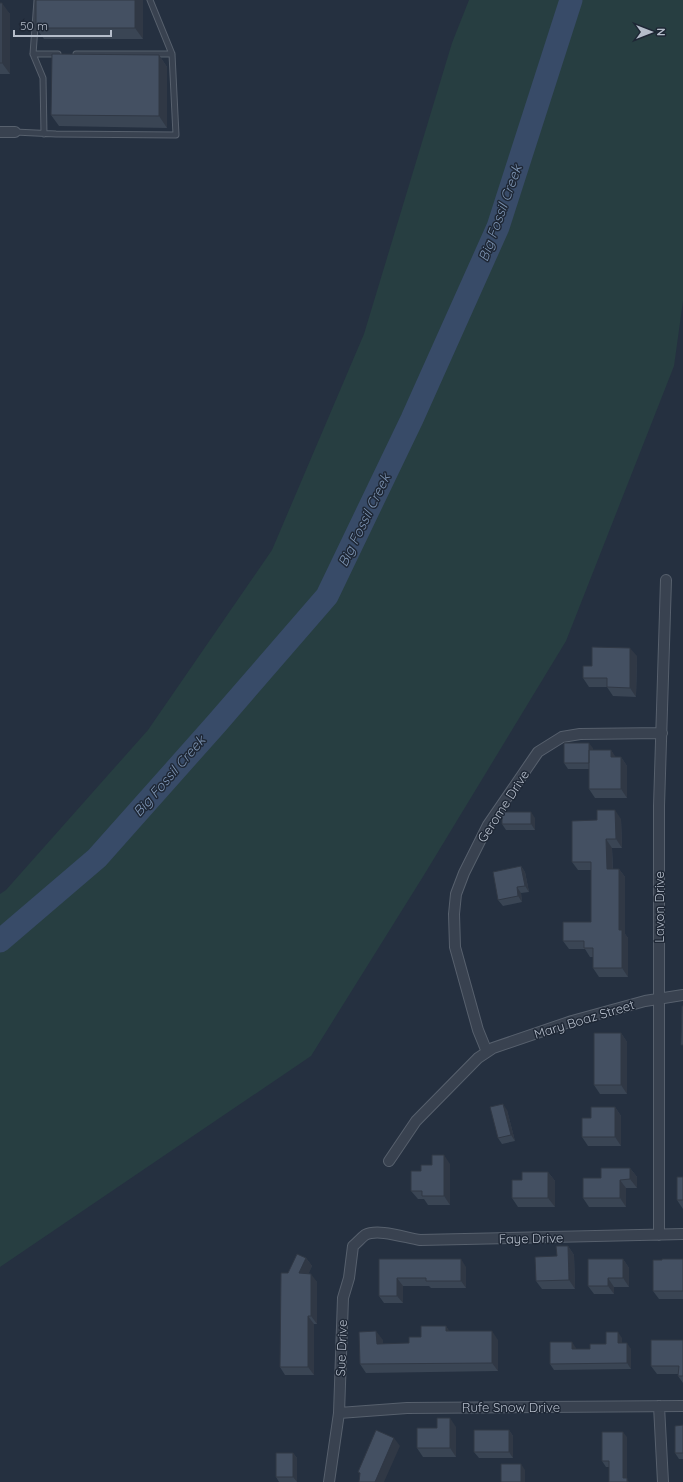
<svg xmlns="http://www.w3.org/2000/svg" width="683" height="1482" viewBox="0 0 683 1482" font-family="Quicksand,sans-serif">
<style>
.green{fill:#273e41}
.lines{fill:none;stroke-linecap:round;stroke-linejoin:round}
.river{stroke:#384b68;stroke-width:23}
.service-casing{stroke:#57606d;stroke-width:7}
.minor-casing{stroke:#57606d;stroke-width:12}
.service{stroke:#394250;stroke-width:5}
.minor{stroke:#394250;stroke-width:10}
.wall{fill:#3a4554}
.shaded-wall{fill:#303845}
.building{fill:#445062;stroke:#303845}
.labels{text-anchor:middle;stroke-width:3;stroke-linejoin:round;paint-order:stroke}
.street-label{font-size:13px;fill:#b5bdca;stroke:#1e2735}
.water-label{font-size:14px;font-style:italic;fill:#7c93b2;stroke:#1e2735}
</style>
<rect width="100%" height="100%" fill="#253040"/>
<path class="green" d="M469,0H683V301L674,366L566,641L424,875L311,1056L0,1267V894L6,890L148,730L272,550L364,334L452,43Z"/>
<g class="lines">
<path class="river" d="M0,941L97,858L217,723L327,596L412,419L498,227L571,0"/>
<defs>
<path id="service" d="M150,0L172,54
M33,54L37,0
M15,132L56,134L176,135L172,54H76
M44,134L43,78L33,54H58"/>
<path id="minor" d="M0,132H15
M487,1052L478,1030L455,947L454,914L456,894L464,873L488,825L538,752L562,737L580,734L662,733
M389,1161L416,1121L478,1058L493,1048L572,1021L645,1001L683,995
M659,1235V806L666,580
M659,1406L663,1482
M339,1413L407,1408L683,1406
M329,1482L339,1413L343,1298L349,1278L353,1246C357,1243 361,1238 365,1235C378,1228 406,1238 420,1240L683,1234"/>
</defs>
<use href="#service" class="service-casing"/>
<use href="#minor" class="minor-casing"/>
<use href="#service" class="service"/>
<use href="#minor" class="minor"/>
</g>
<path class="wall" d="M143,0V39H44L36,28Z
M0,3L10,14V74H0Z
M159,55L167,67V128L59,126L51,115Z
M637,656L636,697L613,696L607,687H589L583,678L592,666Z
M593,748V750H611L615,757H621L627,766V798H595L589,789V769H568L564,763Z
M535,818V830H506L502,824Z
M621,819L622,848H612L613,869H619L625,877V934L628,938V977H599L593,968V957H590L585,949H569L563,941L591,922V870H578L572,862L597,820Z
M521,866L525,872L529,892L521,893L522,902L503,906L498,900Z
M621,1033L627,1042V1094H600L594,1085Z
M615,1107L621,1116V1146H588L582,1137L591,1118Z
M507,1110L515,1141L502,1144L498,1138Z
M450,1164V1205H428L424,1199H418L411,1191L421,1171L432,1165Z
M630,1168L637,1177V1188H626V1207H589L583,1198L601,1178Z
M548,1172L555,1181V1207H518L512,1198L522,1180Z
M683,1177V1209L677,1200Z
M568,1246L574,1255L575,1289H542L536,1281L557,1256Z
M306,1258L312,1266L308,1274L317,1282V1324H314V1375H285L280,1367L288,1273Z
M379,1259L466,1267V1288H431L429,1286H403V1303H384L379,1296Z
M623,1259L629,1268V1287H614V1294H594L588,1286Z
M683,1259V1299H659L653,1291Z
M446,1326L449,1331L498,1340V1371L366,1373L360,1364L383,1340V1344L409,1343L421,1337Z
M622,1338V1343L631,1349V1369L554,1370L550,1364L576,1348V1349H590Z
M683,1340V1383L678,1376V1374H657L651,1366Z
M683,1425V1459H679L675,1453Z
M456,1427V1457H423L417,1448L437,1428Z
M509,1430L513,1436V1458H479L474,1452Z
M627,1437V1479L609,1467H606L602,1461Z
M293,1453L297,1458V1482H279L276,1477Z"/>
<path class="shaded-wall" d="M135,0H143V39L135,28Z
M2,3L10,14V74L2,63Z
M159,55L167,67V128L159,116Z
M630,648L637,656L636,697L630,688Z
M589,743L593,748V769L589,763Z
M611,750L617,759L611,757Z
M621,757L627,766V798L621,789Z
M615,810L621,819L622,848L616,839Z
M531,812L535,818V830L531,824Z
M606,839L612,848L613,877L607,869Z
M521,866L525,872L529,892L525,886Z
M619,869L625,877V934L628,938V977L622,968L619,930Z
M517,887L521,893L522,902L518,896Z
M621,1033L627,1042V1094L621,1085Z
M503,1104L507,1110L515,1141L511,1135Z
M615,1107L621,1116V1146L615,1137Z
M444,1155L450,1164V1205L444,1196Z
M630,1168L637,1177V1188L630,1179Z
M548,1172L555,1181V1207L548,1198Z
M620,1180L626,1188V1207L620,1198Z
M568,1246L574,1255L575,1289L569,1280Z
M306,1258L312,1266L305,1282L299,1273Z
M461,1259L466,1267V1288L461,1281Z
M623,1259L629,1268V1287L623,1278Z
M311,1274L317,1282V1324L311,1316Z
M397,1278L403,1286V1303L397,1296Z
M608,1278L614,1287V1294L608,1286Z
M308,1316L314,1324V1375L308,1367Z
M446,1326L452,1335L446,1331Z
M376,1331L383,1340V1353L377,1344Z
M492,1331L498,1340V1371L492,1363Z
M618,1332L622,1338V1349L618,1343Z
M572,1342L576,1348V1355L572,1349Z
M627,1343L631,1349V1369L627,1363Z
M450,1418L456,1427V1457L450,1448Z
M509,1430L513,1436V1458L509,1452Z
M623,1432L627,1437V1479L629,1482H625L623,1478Z
M394,1438L400,1446L384,1482H375Z
M293,1453L297,1458V1482L293,1477Z
M521,1464L525,1470V1482H521Z"/>
<path class="building" d="M36,0H135V28H36Z
M0,3H2V63H0Z
M52,54L159,55V116L51,115Z
M592,647L630,648V688L607,687V678H583V666H592Z
M564,743H589V763H564Z
M589,750H611V757H621V789H589Z
M597,810H615L616,839H606L607,869H619V930H622V968H593V948H584V941H563V922H591V862H572V821L597,820Z
M502,812H531V824H502Z
M521,866L525,886L517,887L518,896L498,900L493,872Z
M682,1006H683V1045H681Z
M594,1033H621V1085H594Z
M503,1104L511,1135L498,1138L490,1107Z
M591,1107H615V1137H582V1118H591Z
M432,1155H444V1196H422V1191H411V1171H421V1165H432Z
M601,1168H630V1179L620,1180V1198H583V1178H601Z
M522,1172H548V1198H512V1180H522Z
M677,1177H683V1200H677Z
M556,1246H568L569,1280L536,1281L535,1257L557,1256Z
M297,1254L306,1258L299,1273L311,1274V1316H308V1367H280L281,1273H288Z
M379,1259H461V1281H426V1278H397V1296H379Z
M588,1259H623V1278H608V1286H588Z
M662,1259H683V1291H653V1260H662Z
M421,1326H446V1331H492V1363L360,1364L359,1332L376,1331L377,1344L409,1343V1337H421Z
M606,1332H618V1343H627V1363L550,1364V1342H572V1349H590V1344H606Z
M651,1340H683V1376H678L679,1366H651Z
M437,1418H450V1448H417V1428H437Z
M683,1425V1453H675V1426Z
M376,1430L394,1438L375,1482H359L360,1473L358,1472Z
M474,1430H509V1452H474Z
M602,1432H623V1478H627V1482H609V1461H602Z
M276,1453H293V1477H276Z
M501,1464H521V1482H501Z"/>
<g class="labels">
<g class="street-label">
<text transform="translate(503 806) rotate(-57)" y="5">Gerome Drive</text>
<text transform="translate(659 907) rotate(-90)" y="5">Lavon Drive</text>
<text transform="translate(584 1019) rotate(-17)" y="5">Mary Boaz Street</text>
<text transform="translate(531 1238) rotate(-1)" y="5">Faye Drive</text>
<text transform="translate(341 1348) rotate(-88)" y="5">Sue Drive</text>
<text x="511" y="1412">Rufe Snow Drive</text>
</g>
<g class="water-label">
<text transform="translate(500 213) rotate(-70)" y="5">Big Fossil Creek</text>
<text transform="translate(364 520) rotate(-64)" y="5">Big Fossil Creek</text>
<text transform="translate(169 776) rotate(-49)" y="5">Big Fossil Creek</text>
</g>
</g>
<g transform="translate(651 32) rotate(90)" stroke="#1e2735" stroke-width="3" paint-order="stroke">
<path d="M0-3L7 15L0 10L-7 15Z" fill="#b5bdca"/>
<text y="-6" font-size="11" font-weight="bold" text-anchor="middle" fill="#b5bdca">N</text>
</g>
<path d="M14 30v6h97v-6" fill="none" stroke="#b5bdca" stroke-width="2"/>
<text x="20" y="30" font-size="12" fill="#b5bdca" stroke="#1e2735" stroke-width="3" paint-order="stroke">50 m</text>
</svg>
